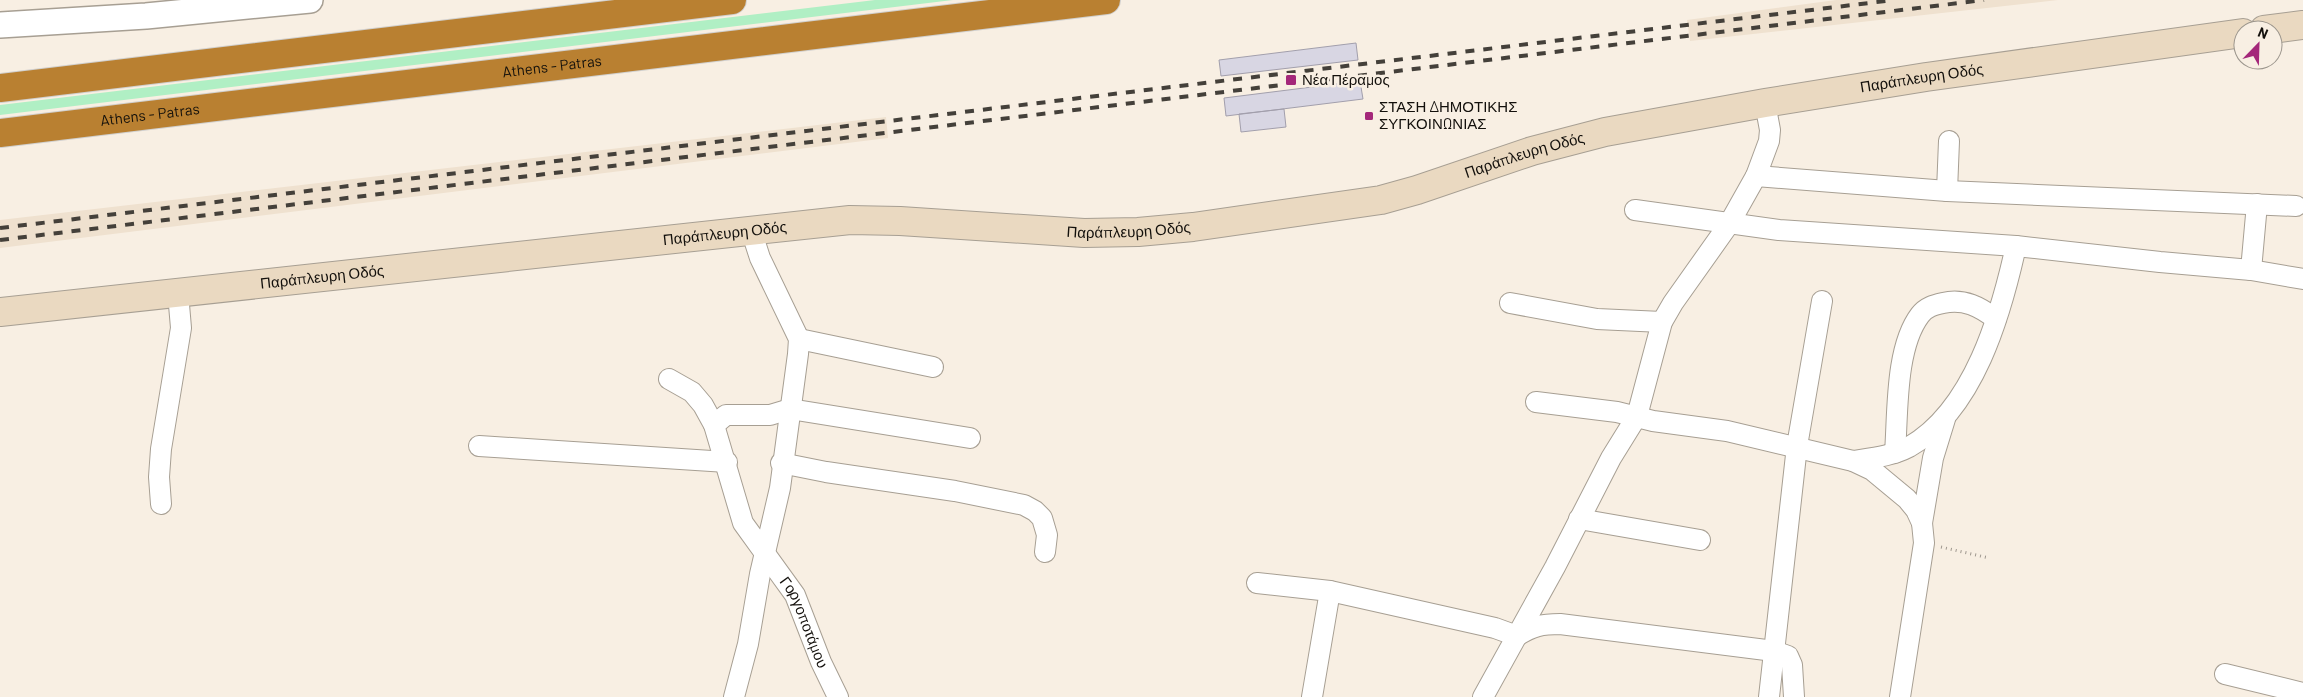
<svg xmlns="http://www.w3.org/2000/svg" width="2303" height="697" viewBox="0 0 2303 697" font-family="Barlow,sans-serif">
<style>
.built{fill:#efe1cf}
.green{fill:#b0efc4}
.building{fill:#d8d6e3;stroke:#a29fac}
.lines{fill:none;stroke-linecap:round;stroke-linejoin:round}
.minor-casing{stroke:#a79f93;stroke-width:22}
.tertiary-casing{stroke:#a79f93;stroke-width:28}
.secondary-casing{stroke:#a79f93;stroke-width:30}
.motorway-casing{stroke:#d0cfce;stroke-width:30}
.path{stroke:#9e978e;stroke-width:3;stroke-dasharray:1 4;stroke-linecap:butt}
.minor{stroke:#fff;stroke-width:20}
.tertiary{stroke:#fff;stroke-width:25}
.secondary{stroke:#ead9c1;stroke-width:28}
.motorway{stroke:#b98031;stroke-width:28}
.rail{stroke:#44403a;stroke-width:4;stroke-dasharray:9 9;stroke-linecap:butt}
.poi-dot{fill:#a4277a;stroke:#f8efe3;stroke-width:2}
.labels{text-anchor:middle;stroke-width:5;stroke-linejoin:round;paint-order:stroke}
.street-label{font-size:15px;fill:#13100c;stroke:#f8efe3}
.poi-label{font-size:15px;fill:#13100c;stroke:#f8efe3;text-anchor:start}
</style>
<rect width="100%" height="100%" fill="#f8efe3"/>
<path class="built" d="M1836,0H2058L1690,41L1687,20Z
M886,117L888,138L0,248V220Z"/>
<path class="green" d="M875,0H953L0,115V105Z"/>
<path class="building" d="M1356,43L1358,60L1221,76L1219,60Z
M1360,81L1363,99L1226,116L1224,98Z
M1284,109L1286,127L1241,132L1239,114Z"/>
<g class="lines">
<defs>
<g id="minor">
<path d="M1756,176L1947,191L2296,206"/>
<path d="M1947,191L1949,141"/>
<path d="M1635,210L1779,230L2016,246L2160,262L2251,270L2303,279"/>
<path d="M2251,270L2257,204"/>
<path d="M1510,303L1597,319L1662,322"/>
<path d="M799,339L933,367"/>
<path id="s1" d="M669,379L692,392L703,405L714,425L743,523L795,595L821,662L838,697"/>
<path d="M1536,402L1617,412L1653,421L1727,431L1853,461L1872,470L1907,499L1916,510L1922,523L1924,543L1900,697"/>
<path d="M714,425L726,415H770L790,409L970,438"/>
<path d="M479,446L727,462"/>
<path d="M1895,453C1898,413 1895,348 1920,315C1926,307 1934,305 1943,303C1964,298 1980,307 1996,319"/>
<path d="M1853,461C1872,458 1892,456 1909,447C1974,410 2001,314 2016,246"/>
<path d="M781,463L826,472L955,491L1024,505L1035,511L1042,518L1047,535L1045,552"/>
<path d="M161,504L159,477L161,449L181,328L178,293"/>
<path d="M1579,519L1700,540"/>
<path d="M1922,523L1933,458L1945,419"/>
<path d="M1257,583L1330,591L1495,628L1517,636C1532,626 1542,624 1560,624L1774,651L1788,656L1792,665L1794,697"/>
<path d="M2225,674L2303,693"/>
<path d="M734,697L748,644L760,574L780,488L798,354L799,339L760,258L751,230"/>
<path d="M1312,697L1330,591"/>
<path d="M1483,697L1555,567L1611,458L1637,416L1662,322L1673,303L1729,224L1756,176L1769,141L1770,130L1765,103"/>
<path d="M1769,697L1797,446L1822,301"/>
</g>
<path id="tertiary" d="M0,25L146,16L310,0"/>
<g id="secondary">
<path d="M2264,30L2303,25"/>
<path id="s2" d="M0,312L850,220L900,221L1084,233L1138,232L1193,227L1381,200L1417,190L1532,151L1605,132L1765,103L1926,77L2243,33"/>
</g>
<g id="motorway">
<path d="M0,88L732,0"/>
<path id="s3" d="M0,133L1106,0"/>
</g>
</defs>
<use href="#minor" class="minor-casing"/>
<use href="#tertiary" class="tertiary-casing"/>
<use href="#secondary" class="secondary-casing"/>
<use href="#motorway" class="motorway-casing"/>
<path class="path" d="M1941,547L1989,558"/>
<use href="#minor" class="minor"/>
<use href="#tertiary" class="tertiary"/>
<use href="#secondary" class="secondary"/>
<use href="#motorway" class="motorway"/>
<path class="rail" d="M0,228L1894,0
M0,240L1984,0"/>
</g>
<g class="poi-dot">
<rect x="1285" y="74" width="12" height="12" rx="2.5"/>
<rect x="1364" y="111" width="10" height="10" rx="2.5"/>
</g>
<g class="labels">
<g class="street-label">
<text dy="5" stroke="none"><textPath href="#s3" startOffset="556">Athens - Patras</textPath></text>
<text dy="5" stroke="none"><textPath href="#s2" startOffset="1944">Παράπλευρη Οδός</textPath></text>
<text dy="5" stroke="none"><textPath href="#s3" startOffset="151">Athens - Patras</textPath></text>
<text dy="5" stroke="none"><textPath href="#s2" startOffset="1539">Παράπλευρη Οδός</textPath></text>
<text dy="5" stroke="none"><textPath href="#s2" startOffset="1134">Παράπλευρη Οδός</textPath></text>
<text dy="5" stroke="none"><textPath href="#s2" startOffset="729">Παράπλευρη Οδός</textPath></text>
<text dy="5" stroke="none"><textPath href="#s2" startOffset="324">Παράπλευρη Οδός</textPath></text>
<text dy="5" stroke="none"><textPath href="#s1" startOffset="286">Γοργοποτάμου</textPath></text>
</g>
<g class="poi-label">
<text x="1302" y="85">Νέα Πέραμος</text>
<text x="1379" y="112">ΣΤΑΣΗ ΔΗΜΟΤΙΚΗΣ<tspan x="1379" dy="17">ΣΥΓΚΟΙΝΩΝΙΑΣ</tspan></text>
</g>
</g>
<g transform="translate(2258 45) rotate(23)"><circle r="24" fill="#f8efe3" stroke="#9c968d"/>
<path d="M0-4L9 19L0 12L-9 19Z" fill="#a4277a"/>
<text y="-8" font-size="14" font-weight="bold" text-anchor="middle" fill="#13100c">N</text>
</g>
</svg>
